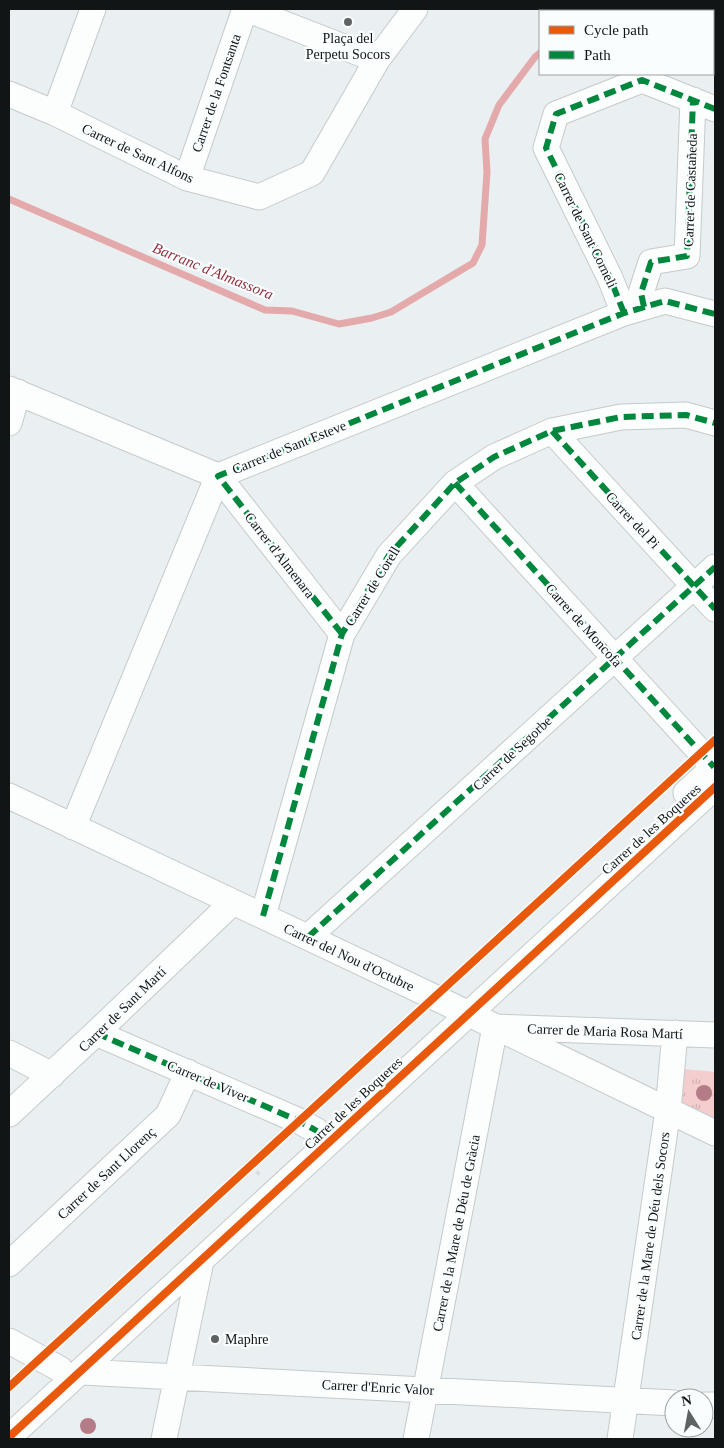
<svg xmlns="http://www.w3.org/2000/svg" width="724" height="1448" viewBox="0 0 724 1448" font-family="Georgia,serif">
<style>
.park{fill:url(#park-tufts)}
.lines{fill:none;stroke-linecap:round;stroke-linejoin:round}
.stream{stroke:#e4a9ab;stroke-width:7}
.minor-casing{stroke:#c5cacb;stroke-width:27}
.path{stroke:#d8dadb;stroke-width:3;stroke-dasharray:4 4;stroke-linecap:butt}
.minor{stroke:#fcfdfd;stroke-width:25}
.quiet{stroke:#00873e;stroke-width:6;stroke-dasharray:12 6;stroke-linecap:butt}
.cycleway-casing{stroke:#f9fdfe;stroke-width:11}
.cycleway{stroke:#e8590c;stroke-width:8}
.tree{fill:#b37c86}
.poi-dot{fill:#5d6263;stroke:#f9fdfe;stroke-width:2}
.labels{text-anchor:middle;stroke-width:4.5;stroke-linejoin:round;paint-order:stroke}
.poi-label{font-size:14px;fill:#111516;stroke:#f9fdfe}
.street-label{font-size:14px;fill:#111516;stroke:#f9fdfe}
.water-label{font-size:15px;font-style:italic;fill:#932c38;stroke:#f9fdfe}
</style>
<defs>
<pattern id="park-tufts" width="24" height="20" patternUnits="userSpaceOnUse" patternTransform="scale(1.25)"><rect width="24" height="20" fill="#f4cecf"/><path d="M3 7l-1-3M5 7V3M7 7l1-3M15 17l-1-3M17 17v-4M19 17l1-3" fill="none" stroke="#d0b0b1"/></pattern>
</defs>
<rect width="100%" height="100%" fill="#eaf0f1"/>
<path class="park" d="M684,1069L715,1072V1122L682,1105Z"/>
<g class="lines">
<path class="stream" d="M591,11L595,9
M9,199L265,310L292,311L339,324L372,318L391,312L473,263L482,245L487,172L485,139L499,105L535,57L540,53"/>
<defs>
<path id="minor" d="M246,9L377,60
M9,94L55,113L187,178L259,197L312,173L377,60L415,9
M55,113L93,9
M187,178L245,9
M644,307L641,293L651,262L687,256L693,100
M624,313L610,278L546,148L556,114L642,80L715,109
M9,389L218,476L342,634
M9,423L18,392
M552,431L715,609
M455,483L714,767
M686,793L715,766
M9,796L434,997L715,1133
M73,827L218,476L624,313L665,301L715,314
M263,916L342,634L389,555L455,483L494,457L552,431L621,417L686,415L715,423
M308,937L715,567
M96,1033L299,1121L317,1131
M9,1053L52,1075
M9,1114L96,1033L233,902
M9,1264L168,1115L188,1072
M9,1341L60,1369
M82,1372L674,1403
M704,1405H715
M9,1437L715,787
M164,1439L201,1261
M416,1439L495,1027L715,1035
M620,1439L668,1110L675,1033"/>
</defs>
<use href="#minor" class="minor-casing"/>
<path class="path" d="M251,1166L260,1175"/>
<use href="#minor" class="minor"/>
<path class="quiet" d="M644,307L641,293L651,262L687,256L693,100
M624,313L610,278L546,148L556,114L642,80L715,109
M552,431L715,609
M455,483L714,767
M342,634L218,476L624,313L665,301L715,314
M263,916L342,634L389,555L455,483L494,457L552,431L621,417L686,415L715,423
M308,937L715,567
M96,1033L299,1121L317,1131"/>
<defs>
<path id="cycleway" d="M9,1387L715,740
M9,1437L715,787"/>
</defs>
<use href="#cycleway" class="cycleway-casing"/>
<use href="#cycleway" class="cycleway"/>
</g>
<g class="tree">
<circle cx="704" cy="1093" r="8"/>
<circle cx="88" cy="1426" r="8"/>
</g>
<g class="poi-dot">
<circle cx="348" cy="22" r="5"/>
<circle cx="215" cy="1339" r="5"/>
</g>
<g class="labels">
<g class="poi-label">
<text x="348" y="43">Plaça del<tspan x="348" dy="16">Perpetu Socors</tspan></text>
<text x="225" y="1344" text-anchor="start">Maphre</text>
</g>
<g class="street-label">
<text transform="translate(216 93) rotate(-71)" y="5">Carrer de la Fontsanta</text>
<text transform="translate(138 153) rotate(25)" y="5">Carrer de Sant Alfons</text>
<text transform="translate(690 190) rotate(-88)" y="5">Carrer de Castañeda</text>
<text transform="translate(586 230) rotate(64)" y="5">Carrer de Sant Corneli</text>
<text transform="translate(289 447) rotate(-22)" y="5">Carrer de Sant Esteve</text>
<text transform="translate(633 520) rotate(47)" y="5">Carrer del Pi</text>
<text transform="translate(280 555) rotate(52)" y="5">Carrer d'Almenara</text>
<text transform="translate(372 586) rotate(-58)" y="5">Carrer de Corell</text>
<text transform="translate(584 625) rotate(48)" y="5">Carrer de Moncofa</text>
<text transform="translate(512 753) rotate(-43)" y="5">Carrer de Segorbe</text>
<text transform="translate(651 829) rotate(-42)" y="5">Carrer de les Boqueres</text>
<text transform="translate(349 957) rotate(25)" y="5">Carrer del Nou d'Octubre</text>
<text transform="translate(122 1009) rotate(-44)" y="5">Carrer de Sant Martí</text>
<text transform="translate(605 1031) rotate(2)" y="5">Carrer de Maria Rosa Martí</text>
<text transform="translate(208 1081) rotate(23)" y="5">Carrer de Viver</text>
<text transform="translate(353 1103) rotate(-43)" y="5">Carrer de les Boqueres</text>
<text transform="translate(106 1173) rotate(-43)" y="5">Carrer de Sant Llorenç</text>
<text transform="translate(456 1233) rotate(-79)" y="5">Carrer de la Mare de Déu de Gràcia</text>
<text transform="translate(650 1236) rotate(-82)" y="5">Carrer de la Mare de Déu dels Socors</text>
<text transform="translate(378 1387) rotate(3)" y="5">Carrer d'Enric Valor</text>
</g>
<g class="water-label">
<text transform="translate(213 271) rotate(22)" y="5">Barranc d'Almassora</text>
</g>
</g>
<rect width="724" height="1448" fill="none" stroke="#111516" stroke-width="20"/>
<rect x="539" y="10" width="175" height="65" fill="#f9fdfe" stroke="#9ca0a1"/>
<rect x="549" y="26" width="25" height="8" fill="#e8590c" stroke="#9ca0a1"/>
<text x="584" y="35" font-size="15" fill="#111516">Cycle path</text>
<rect x="549" y="51" width="25" height="8" fill="#00873e" stroke="#9ca0a1"/>
<text x="584" y="60" font-size="15" fill="#111516">Path</text>
<g transform="translate(689 1413) rotate(349)"><circle r="24" fill="#f9fdfe" stroke="#9ca0a1"/>
<path d="M0-4L9 19L0 12L-9 19Z" fill="#5d6263"/>
<text y="-8" font-size="14" font-weight="bold" text-anchor="middle" fill="#111516">N</text>
</g>
</svg>
